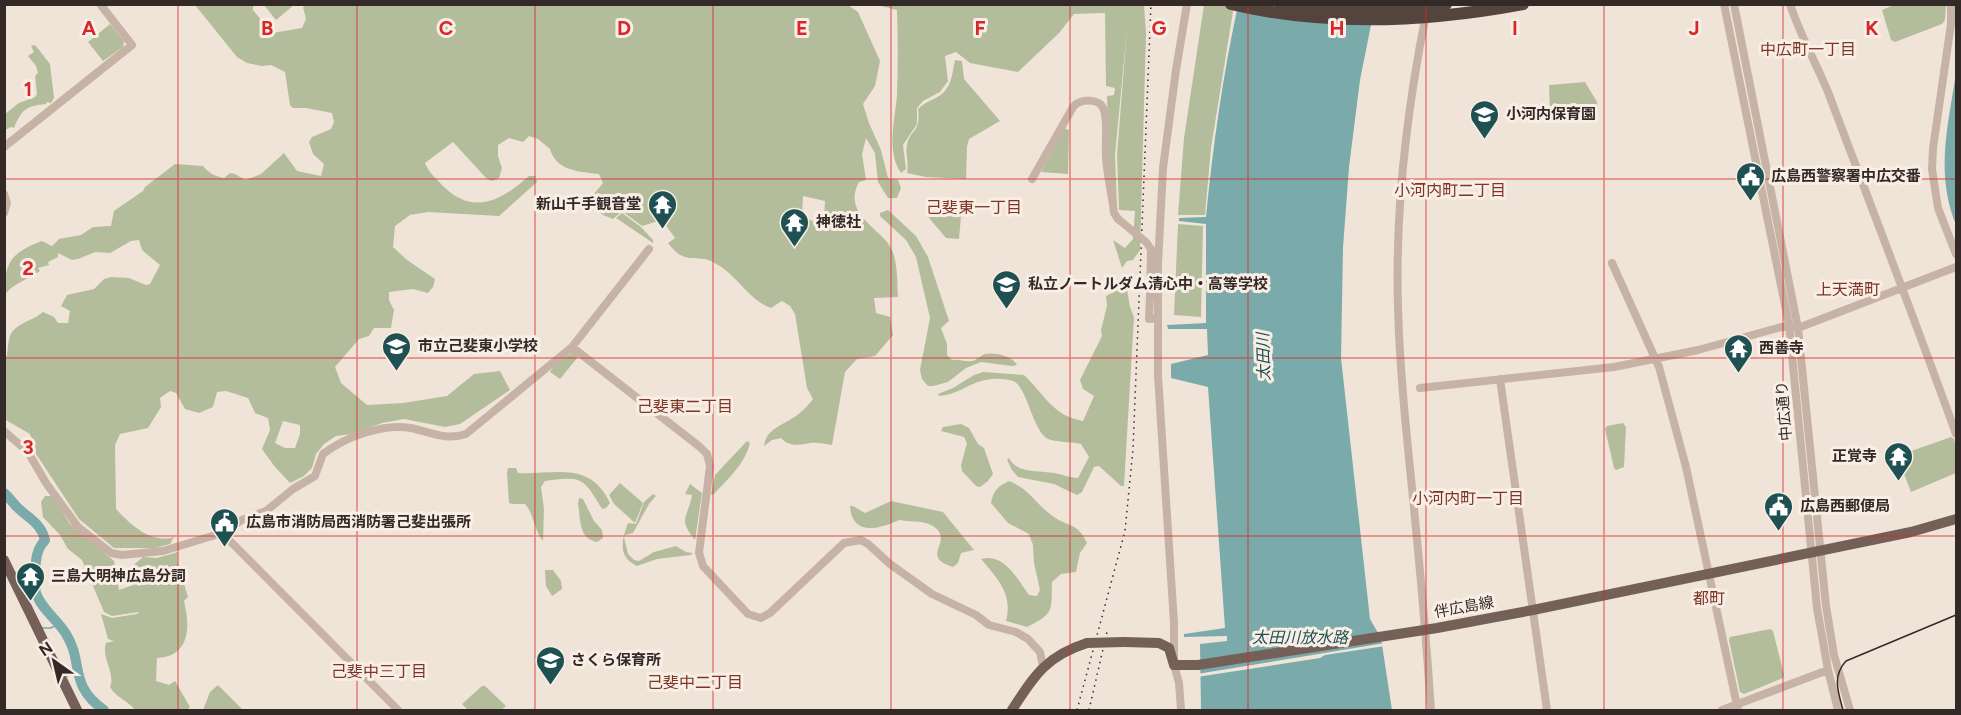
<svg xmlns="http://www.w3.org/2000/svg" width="1961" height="715" viewBox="0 0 1961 715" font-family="Figtree,'Noto Sans JP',sans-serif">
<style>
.green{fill:#b3bd9b;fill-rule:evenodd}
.water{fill:#7aabaa}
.pier{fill:#f0e4d9}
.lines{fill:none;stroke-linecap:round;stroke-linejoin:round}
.stream{stroke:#7aabaa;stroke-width:1.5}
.river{stroke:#7aabaa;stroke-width:10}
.minor{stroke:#c7b3a6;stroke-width:8}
.major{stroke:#756058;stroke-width:10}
.tram{stroke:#332a27;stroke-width:1.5}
.rail{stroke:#332a27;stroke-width:1.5;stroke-dasharray:1.5 4.5;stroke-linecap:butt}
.minor-bridge{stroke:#c7b3a6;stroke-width:8}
.major-bridge{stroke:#756058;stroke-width:10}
.highway-bridge{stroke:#54443e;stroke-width:12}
.grid{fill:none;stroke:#d62828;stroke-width:1.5;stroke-opacity:0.55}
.labels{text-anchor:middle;stroke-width:6;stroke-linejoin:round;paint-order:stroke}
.poi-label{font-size:15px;font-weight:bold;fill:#332a27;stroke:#f8eee5;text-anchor:start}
.street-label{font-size:15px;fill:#332a27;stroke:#f8eee5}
.neighbourhood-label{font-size:16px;fill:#7d3525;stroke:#f8eee5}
.water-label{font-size:16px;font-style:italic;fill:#1f5152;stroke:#f8eee5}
.grid-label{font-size:20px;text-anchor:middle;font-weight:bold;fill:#d62828;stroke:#f8eee5;stroke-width:6;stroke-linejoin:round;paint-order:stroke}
</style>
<rect width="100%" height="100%" fill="#f0e4d9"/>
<path class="green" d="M195,5H253V10L272,33L302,28L306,19L303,7L306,5H848L858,12L880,61L875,86L863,104L869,123L881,150L888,178L898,180L901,188L897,198H888L878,182L875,153L866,138L862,154L866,180L859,182C841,215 883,229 892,250C898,264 897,282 898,297L874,298L876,313L890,317L893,335L875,356L857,359L845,372L832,445C825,444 817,442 810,443C800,445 789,447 781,438L772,440L764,446C766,430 779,427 791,419C800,414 807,407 813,399L807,388L795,314L790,306L782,301L771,308C748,300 737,274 713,262C695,253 686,267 668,243L675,238L662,220L642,226L622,211L613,219L603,215L584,200L594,194L603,183L599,174C580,172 556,171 550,149L538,139L529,136L523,142L509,138L498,145V156L502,168L499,178L492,181L487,179L453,142L425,163C429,173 435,177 442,185C472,216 501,201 529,176H535L537,182L499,216L428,212L410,215L395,226L393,247L407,260L435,279L433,287L428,293L413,289L389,292V300L394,310L391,328H374L369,336L359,339L335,367L341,383L367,405L403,403L447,396L474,374L500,371L510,390L460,424L445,427L404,419L382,423L352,434L336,436L324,444L316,454L312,468L304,476L290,483L275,467L262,449L270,430L268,418L255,413L248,398L226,391L217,392L213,407L199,413L185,409L176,393L170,391L160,398L161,407L148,428L120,434L115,445L116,509C131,525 151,544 174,537L170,544L155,548H114L79,519L36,454L30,434L4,419L5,360C9,352 7,344 10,336C15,323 33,321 43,312L54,317L58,323H68L70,311L61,306L67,295L94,289L104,279L111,277L129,278L146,285L150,284L160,265L142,250L139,240L131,241L110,253L95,252L78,259L72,260L58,253V257L48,262L49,265L38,268L40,271C30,278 7,287 5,296C4,263 10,253 42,241L52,246L59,239L81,235L93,227L111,226L114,211L143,191L145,187L175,164L203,166C209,173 214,176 224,178L230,173L235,174L245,180L261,174L284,153L297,171L321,176L324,164L313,154L309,142L312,137L331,129L334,122L332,113L306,108H293L290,105L285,72L271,65L262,66L247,63L237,57ZM803,196L825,201L824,218L812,221L802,215ZM283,421L300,425V434L295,448H285L275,443Z
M264,5H294L276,20Z
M877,5H1144L1146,33L1140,250L1133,260L1127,261L1122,268L1113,240L1125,248L1133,239L1135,211L1119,210L1117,155L1127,29L1115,155L1117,208L1109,157L1107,96L1114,95L1115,88L1106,86L1105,13L1074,14L1059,33L1018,72L970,63L956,52L945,56L948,81L940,92L923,101L917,108V124L903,145L906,169L901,173C886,151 895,120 897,95C898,67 898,38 897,10Z
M1204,5H1234L1211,148L1205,215H1178L1184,138Z
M1894,5H1946L1945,20L1942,24L1895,42L1891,40L1882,10Z
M110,24L124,41L123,47L103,61L88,42Z
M33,45L36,46L50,64L54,98L51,103L47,102L46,104C26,106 22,109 14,128L11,127L5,130V114L19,103L35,97L37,94L35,76L38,73L36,66L28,56L34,52L31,46Z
M955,60L962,61L964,79L1000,121L969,139L967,147L966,179L926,177L907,173C909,162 905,152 907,145C911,128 921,133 918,109C925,102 931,101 939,96C952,88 952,73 955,60Z
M1585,82L1597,102L1598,108L1552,112L1550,110L1549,86L1550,85Z
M1064,128L1069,130L1068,174L1041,172Z
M931,202L962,205L959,239L946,238L929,218Z
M888,210L916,236L928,257L949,321L941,328L947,344V355L952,360C959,359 966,362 972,361C977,360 981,355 985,354C996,352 1012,356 1017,365L1012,366L981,362L966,368L948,382L933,386H928L922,379L920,370L930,318L916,257L906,240L880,216V213Z
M622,213L641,227L653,240V243L616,218Z
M1178,224L1203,226L1201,317L1174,315Z
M1123,287L1127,289L1130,307L1134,317L1124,486H1121L1099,466L1094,467L1082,492L1077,495L1054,484L1018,477L1012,470L1007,460L1009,458C1017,474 1039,470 1054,473C1062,474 1069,478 1078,478L1089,457L1081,444C1072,442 1055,442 1048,439C1033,431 1028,391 1015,382C1012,380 1004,379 1001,379C973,377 964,394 939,396L938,394L953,388L974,375L983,372L1024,375C1044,394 1053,416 1083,421L1094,396L1083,389L1080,380L1102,336L1101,330L1107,306L1106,296Z
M573,352L578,357L560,379L550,372L554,366Z
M1623,423L1626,427L1624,467L1616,470L1614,468L1605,429L1607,426Z
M961,424L969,428L978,444L984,448L993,474L988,481L980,487L976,486L962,471L961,465L967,443L964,437L941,431L943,427Z
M1951,437L1954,439L1956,447V473L1911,492L1897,456Z
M747,441L750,443C745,464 727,480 713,495L711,494L715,475Z
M508,468H516L518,473C554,475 590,460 610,503L606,508L602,509C583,477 582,476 545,481L541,487L544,509L543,541C534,530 534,514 525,504H513L509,503L507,473Z
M1009,481C1030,489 1036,505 1054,517C1069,527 1078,523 1087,543L1080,553L1076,572L1061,574L1052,582C1051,611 1055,613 1027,627L1006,621C1013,594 998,579 981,559C1004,552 1018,580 1029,595L1037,596L1040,590L1034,563L1033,545L1029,534L1008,523L991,503C993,491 998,486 1009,481Z
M620,483L643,503L635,523L614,504L609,495Z
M690,484L702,493L695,540C677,518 688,518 692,495L685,494Z
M653,494L656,496L649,504L633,533L625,535L624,537L628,554L634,560L639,561L654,552L676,546L686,552L693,553L691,555L657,559L637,566C618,557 621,541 628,523L636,524L644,502Z
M45,496H52L70,524L114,561L119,590L133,585V577L130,568L143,557L157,558L178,552L177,561L188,597L184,601C190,626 191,656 157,658L156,681L169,685L175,681L190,707L187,710H135C129,701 116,698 110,687C116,674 101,658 106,643L114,641L108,639L101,614L112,618L137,614L139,612L112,616L104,612L82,560L68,549L60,535L43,517L41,502Z
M579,498L583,499L594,521L602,530L603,538L597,542C578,538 581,520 578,504Z
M891,501L943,512L974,550L961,553L958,563L953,567C917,556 958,540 931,525C921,520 909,522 899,520C880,529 852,537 850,506H853L865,513Z
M545,570H553L561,581L562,589L552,596L546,586Z
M1770,629L1773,631L1784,675L1783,678L1744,694L1740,692L1729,640L1730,637Z
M218,685L243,710H203L210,692Z
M482,686H485L506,706L501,710H468L462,704Z"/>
<path class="water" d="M1238,5H1375L1360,80L1349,167L1343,248L1341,358L1370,619L1381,638L1392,710H1201L1200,644L1227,641V636L1184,637V634L1225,628L1208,387L1171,378V364L1208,355L1207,329H1168L1167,325L1206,323V224L1179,221V218L1206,217C1213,145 1223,75 1238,5Z
M1956,73V225C1935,173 1948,126 1956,73Z"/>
<path class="pier" d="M1385,643V646L1325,655L1320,658L1197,677V674Z"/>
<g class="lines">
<path class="stream" d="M20,584L35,586
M42,628H51L58,624
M67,676L77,672"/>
<path class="river" d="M4,493C9,497 13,503 17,507C29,519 41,523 45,540C42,544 39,547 38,552C35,559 34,585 36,593C41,609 58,620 66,634C84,662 68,685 104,710"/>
<path class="minor" d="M1724,4L1789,325L1817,608L1828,670L1838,710
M1734,4L1798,328L1826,606L1834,655L1850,710
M1790,4C1800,35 1816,63 1828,92C1871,206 1915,320 1956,434
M1951,4V24L1933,148L1932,169L1938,208L1956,254
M1426,14C1407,109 1395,210 1398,307C1400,382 1409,455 1416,529C1422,590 1427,650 1431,710
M4,147L132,45L100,4
M1032,179L1073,107C1080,99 1100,97 1104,110C1108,122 1105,144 1106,157C1107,176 1112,194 1114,213L1118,219
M4,194L7,203L4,213
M1612,263L1659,367L1686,467L1738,710
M1150,296L1149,319L1158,318
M572,347L700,447L707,454L710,466L699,553L703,566L748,614L761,618L770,613L844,543L861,540L868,544L890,564L932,594L976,615L989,625L1016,632L1028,639L1040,652L1043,666
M1500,379L1547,710
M1420,388L1614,367L1698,350L1789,325L1798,328L1956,267
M4,431L28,452L46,483L78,527L111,553L122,555L163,551L222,533L242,520L266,511L293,489L315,476L323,454C345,437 383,423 411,428C430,432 446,441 466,434L572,347L649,249
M222,533L398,710
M1181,710L1179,683L1174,665V623L1158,376V264L1163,168L1176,70L1187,4
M1722,710L1828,670"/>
<path class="major" d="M4,560L77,710
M1124,642L1159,643L1169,648L1174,665H1198L1437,628L1533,610L1911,532L1956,519
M1012,710C1034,676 1046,656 1087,643"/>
<path class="tram" d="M1843,710C1838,692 1832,676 1846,661L1956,615"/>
<path class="rail" d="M1077,710L1125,531L1133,449L1151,4
M1089,710L1107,632"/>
<path class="minor-bridge" d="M1118,219L1146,242L1151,249L1150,296"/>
<path class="major-bridge" d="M1087,643L1124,642"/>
<path class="highway-bridge" d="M1231,4C1327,27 1426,22 1523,4
M1281,4C1335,14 1392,11 1446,4"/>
</g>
<path class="grid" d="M178,4V710M357,4V710M535,4V710M713,4V710M891,4V710M1070,4V710M1248,4V710M1426,4V710M1604,4V710M1783,4V710M4,179H1956M4,358H1956M4,536H1956"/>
<defs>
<symbol id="school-pin" viewBox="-11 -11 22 30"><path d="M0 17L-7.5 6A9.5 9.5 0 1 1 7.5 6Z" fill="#1f5152" stroke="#f8eee5"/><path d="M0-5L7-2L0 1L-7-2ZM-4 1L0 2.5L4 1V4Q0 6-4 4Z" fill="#fff"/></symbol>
<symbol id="civic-pin" viewBox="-11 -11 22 30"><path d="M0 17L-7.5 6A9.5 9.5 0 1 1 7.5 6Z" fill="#1f5152" stroke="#f8eee5"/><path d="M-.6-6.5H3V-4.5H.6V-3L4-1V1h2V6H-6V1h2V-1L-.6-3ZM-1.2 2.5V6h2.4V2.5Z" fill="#fff"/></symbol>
<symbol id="temple-pin" viewBox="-11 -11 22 30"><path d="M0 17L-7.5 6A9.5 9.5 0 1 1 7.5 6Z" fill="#1f5152" stroke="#f8eee5"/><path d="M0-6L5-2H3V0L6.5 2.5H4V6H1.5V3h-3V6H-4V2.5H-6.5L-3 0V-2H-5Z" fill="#fff"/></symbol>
</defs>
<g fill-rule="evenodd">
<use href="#school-pin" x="1468" y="98" width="33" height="45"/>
<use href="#civic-pin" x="1734" y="160" width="33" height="45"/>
<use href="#temple-pin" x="646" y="188" width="33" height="45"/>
<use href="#temple-pin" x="778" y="206" width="33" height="45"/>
<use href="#school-pin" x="990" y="268" width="33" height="45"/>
<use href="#school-pin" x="380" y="330" width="33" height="45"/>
<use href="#temple-pin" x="1722" y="332" width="33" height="45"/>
<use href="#temple-pin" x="1882" y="440" width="33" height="45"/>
<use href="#civic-pin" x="1762" y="490" width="33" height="45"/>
<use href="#civic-pin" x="208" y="506" width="33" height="45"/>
<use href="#temple-pin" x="14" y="560" width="33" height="45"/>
<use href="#school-pin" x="534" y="644" width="33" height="45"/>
</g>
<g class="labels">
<g class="poi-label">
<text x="1506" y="119">小河内保育園</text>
<text x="1771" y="181">広島西警察署中広交番</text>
<text x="641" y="209" text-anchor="end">新山千手観音堂</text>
<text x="816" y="227">神徳社</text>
<text x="1028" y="289">私立ノートルダム清心中・高等学校</text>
<text x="418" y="351">市立己斐東小学校</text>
<text x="1759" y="353">西善寺</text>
<text x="1877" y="461" text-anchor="end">正覚寺</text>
<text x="1800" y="511">広島西郵便局</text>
<text x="246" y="527">広島市消防局西消防署己斐出張所</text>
<text x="51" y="581">三島大明神広島分詞</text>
<text x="571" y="665">さくら保育所</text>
</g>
<g class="street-label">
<text transform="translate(1784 411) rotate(-95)" y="5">中広通り</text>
<text transform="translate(1464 607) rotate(-10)" y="5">伴広島線</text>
</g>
<g class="neighbourhood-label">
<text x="1808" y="55">中広町一丁目</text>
<text x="1450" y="196">小河内町二丁目</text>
<text x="974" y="213">己斐東一丁目</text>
<text x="1848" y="295">上天満町</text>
<text x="685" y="412">己斐東二丁目</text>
<text x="1468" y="504">小河内町一丁目</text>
<text x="1709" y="604">都町</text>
<text x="379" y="677">己斐中三丁目</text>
<text x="695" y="688">己斐中二丁目</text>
</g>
<g class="water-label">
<text transform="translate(1263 357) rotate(-92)" y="6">太田川</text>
<text x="1300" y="643">太田川放水路</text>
</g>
</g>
<g class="grid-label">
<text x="89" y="35">A</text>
<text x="267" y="35">B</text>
<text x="446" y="35">C</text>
<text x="624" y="35">D</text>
<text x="802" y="35">E</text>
<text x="980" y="35">F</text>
<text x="1159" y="35">G</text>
<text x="1337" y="35">H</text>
<text x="1515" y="35">I</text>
<text x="1694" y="35">J</text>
<text x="1872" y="35">K</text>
<text x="28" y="96">1</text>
<text x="28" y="275">2</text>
<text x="28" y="454">3</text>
</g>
<rect width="1961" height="715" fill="none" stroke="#332a27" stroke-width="12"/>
<g transform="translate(54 661) rotate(326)" stroke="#f8eee5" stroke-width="4.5" paint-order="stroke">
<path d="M0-4.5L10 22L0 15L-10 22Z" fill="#332a27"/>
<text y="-9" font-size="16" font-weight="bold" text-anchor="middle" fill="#332a27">N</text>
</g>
</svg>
